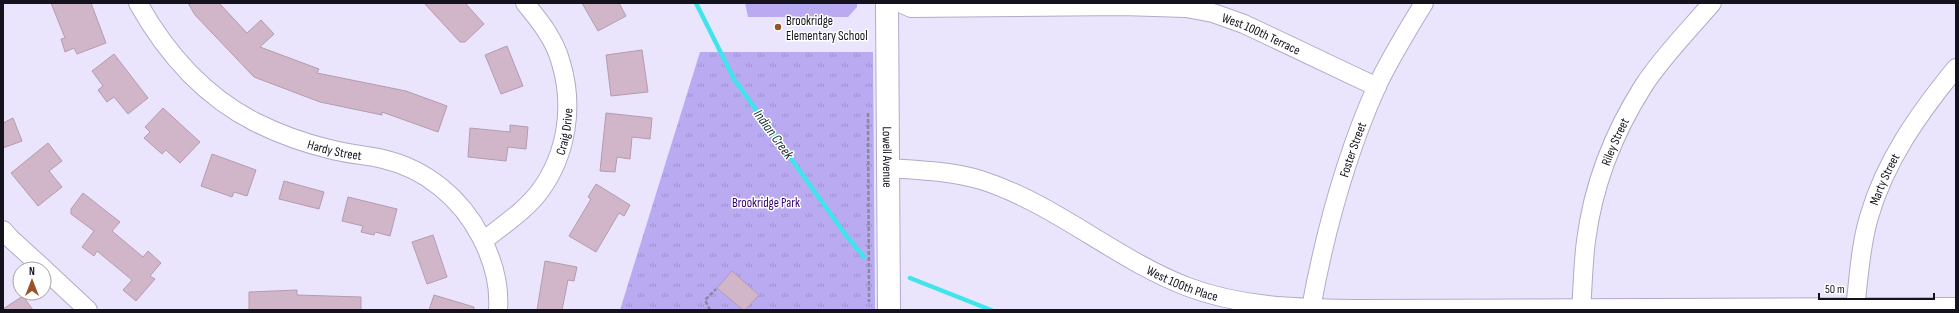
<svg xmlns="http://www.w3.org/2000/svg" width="1959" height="313" viewBox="0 0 1959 313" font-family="'Sofia Sans Condensed',sans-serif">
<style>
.park{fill:url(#park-tufts)}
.pitch{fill:#b9aaf1}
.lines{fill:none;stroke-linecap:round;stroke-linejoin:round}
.stream{stroke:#40e4ea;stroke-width:4.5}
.building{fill:#d1b6ca;stroke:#b59bae}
.street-casing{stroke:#b1abc8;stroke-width:20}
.secondary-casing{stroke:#b1abc8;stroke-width:24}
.path{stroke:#8c889a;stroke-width:2.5;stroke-dasharray:4 2;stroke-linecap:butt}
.street{stroke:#fff;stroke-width:18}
.secondary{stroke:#fff;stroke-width:22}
.poi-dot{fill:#99532a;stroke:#fff;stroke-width:1.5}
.labels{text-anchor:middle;stroke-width:3;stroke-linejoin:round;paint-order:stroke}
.poi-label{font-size:13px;fill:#14121c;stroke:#fff;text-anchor:start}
.street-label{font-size:13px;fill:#14121c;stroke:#fff}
.park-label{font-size:13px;fill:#350271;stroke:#fff}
.water-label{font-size:14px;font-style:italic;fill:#163031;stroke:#fff}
</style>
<defs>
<pattern id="park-tufts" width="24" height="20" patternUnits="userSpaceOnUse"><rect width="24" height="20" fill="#b9aaf1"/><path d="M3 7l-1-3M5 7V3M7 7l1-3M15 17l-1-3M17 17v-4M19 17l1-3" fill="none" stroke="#9e91ce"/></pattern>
</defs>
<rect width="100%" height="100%" fill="#eae5fd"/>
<path class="park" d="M700,52H873L875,310H620Z"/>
<path class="pitch" d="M745,3H857V7L848,17H748Z"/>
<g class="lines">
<path class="stream" d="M696,3L734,79L845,234L864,257
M910,278L991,310"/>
</g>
<path class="building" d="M51,3H91L106,43L77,54L74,48L65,52L61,39L65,38Z
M188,3H219L247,33L261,20L274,34L260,47L319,69L317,73L406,91L447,106L438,132L382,112V115L320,102L254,77L195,15Z
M424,3H465L484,24L465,42H460Z
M582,3H619L626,16L598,31Z
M507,46L523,86L501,94L485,55Z
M642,50L648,92L611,96L606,55Z
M114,54L148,98L128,114L114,97L107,102L98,90L103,86L92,71Z
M163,108L200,142L180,163L166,150L162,154L144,138L150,132L145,127Z
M606,113L652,118L650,139L632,137L630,159L617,157L615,172L600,171Z
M13,118L22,141L3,148V123Z
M510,125L528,127L526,149L508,147L506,161L468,157L470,128L510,132Z
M48,143L62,161L49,171L62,187L38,206L11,173Z
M212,154L256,170L247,196L234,192L232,197L201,186Z
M284,181L324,192L319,209L279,199Z
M596,184L630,205L624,216L619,213L596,252L569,236L591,199L588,197Z
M83,193L120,222L112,231L143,257L148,251L161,263L150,276L155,279L136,301L123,290L132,280L97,251L94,256L82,247L94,231L71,214V209Z
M348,197L397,209L390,236L375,232L374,235L361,232L363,226L342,221Z
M433,235L447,277L427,284L412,242Z
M545,261L577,267L574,281L568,280L562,310H537Z
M732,271L759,295L745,310H743L717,288Z
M297,290V295L361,297V310H249V292Z
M434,295L474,307V310H429Z
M23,296L33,310H3V309Z"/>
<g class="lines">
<defs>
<g id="street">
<path id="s1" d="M138,3C166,53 204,96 255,122C279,134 304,143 329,149C347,154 365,155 383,159C426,169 461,198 481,237C493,260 500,284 498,310"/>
<path id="s2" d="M900,3L911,8L1122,6L1186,8L1213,13L1244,24L1377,87"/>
<path id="s3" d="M888,168C919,170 951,171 981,180C1056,204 1115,259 1188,287C1241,307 1297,308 1353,309L1956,307"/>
<path d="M3,230L10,238L44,269"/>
<path id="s4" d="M483,241C503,225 525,211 540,191C567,154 574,106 561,63C555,40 540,21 525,3"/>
<path d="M44,269L88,310"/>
<path id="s5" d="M1311,308C1325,232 1345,158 1376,88C1390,58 1407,31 1424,3"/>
<path id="s6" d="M1581,308C1583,286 1583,263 1586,241C1593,186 1614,132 1644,85C1663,56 1689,30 1712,3"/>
<path id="s7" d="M1855,308C1859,278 1860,247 1869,217C1885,161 1919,113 1956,68"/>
</g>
<g id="secondary">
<path id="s8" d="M887,3L889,310"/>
</g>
</defs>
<use href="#street" class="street-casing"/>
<use href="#secondary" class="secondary-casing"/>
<path class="path" d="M868,113L869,302
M710,310L705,300L716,289"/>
<use href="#street" class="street"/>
<use href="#secondary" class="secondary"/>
</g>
<circle class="poi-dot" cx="778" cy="27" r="4"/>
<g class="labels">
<g class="poi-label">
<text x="786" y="25">Brookridge<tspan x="786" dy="15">Elementary School</tspan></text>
</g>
<g class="street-label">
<text dy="5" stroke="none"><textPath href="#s2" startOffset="367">West 100th Terrace</textPath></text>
<text dy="5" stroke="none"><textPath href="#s4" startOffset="141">Craig Drive</textPath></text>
<text dy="5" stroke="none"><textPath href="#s6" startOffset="171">Riley Street</textPath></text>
<text dy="5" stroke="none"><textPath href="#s1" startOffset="254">Hardy Street</textPath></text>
<text dy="5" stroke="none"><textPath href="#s5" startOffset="164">Foster Street</textPath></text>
<text dy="5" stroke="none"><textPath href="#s8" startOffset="154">Lowell Avenue</textPath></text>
<text dy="5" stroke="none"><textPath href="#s7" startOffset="133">Marty Street</textPath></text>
<text dy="5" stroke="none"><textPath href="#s3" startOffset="321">West 100th Place</textPath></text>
</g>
<g class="park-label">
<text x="766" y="207">Brookridge Park</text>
</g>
<g class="water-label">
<text transform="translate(774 134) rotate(54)" y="5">Indian Creek</text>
</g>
</g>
<rect width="1959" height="313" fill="none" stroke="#14121c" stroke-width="8"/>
<g transform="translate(32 281)"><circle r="19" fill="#ffffff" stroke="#a1a0a4"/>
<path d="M0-3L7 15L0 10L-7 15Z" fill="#99532a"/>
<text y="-6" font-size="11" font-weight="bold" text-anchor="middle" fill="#14121c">N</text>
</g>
<path d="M1819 293v6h115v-6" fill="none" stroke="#14121c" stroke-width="2"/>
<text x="1825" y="293" font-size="12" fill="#14121c" stroke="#ffffff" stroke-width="3" paint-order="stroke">50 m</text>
</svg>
